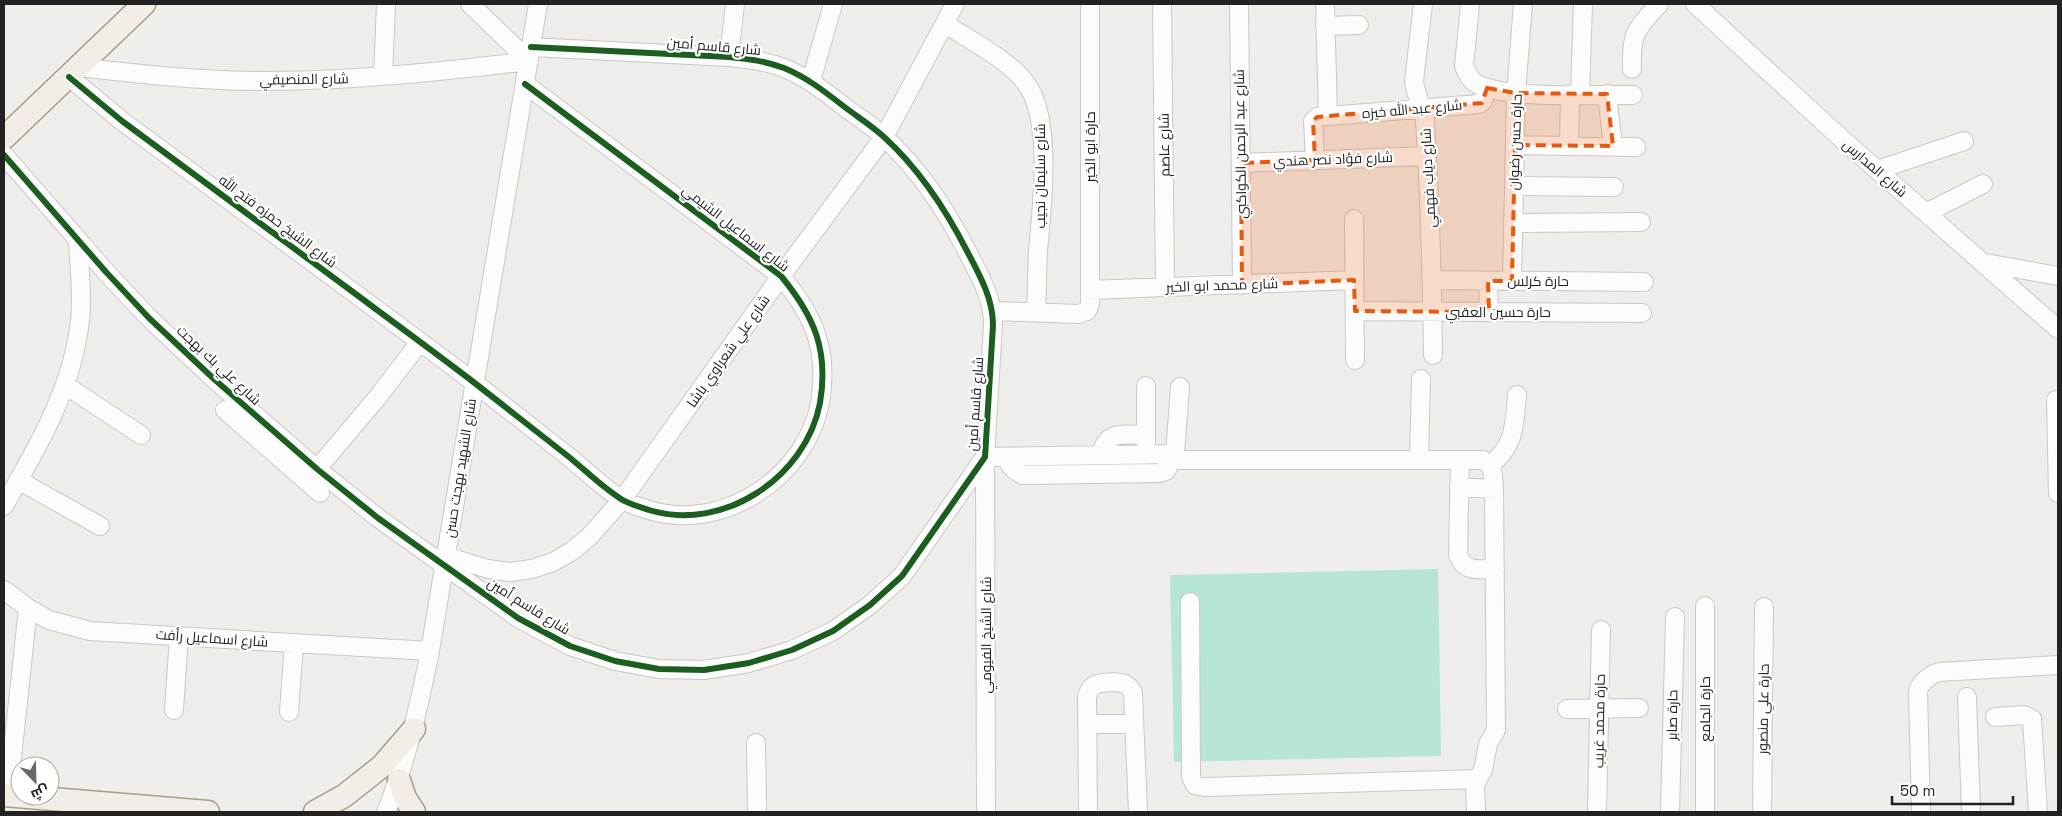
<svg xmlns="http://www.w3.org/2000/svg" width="2062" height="816" viewBox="0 0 2062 816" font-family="'Space Grotesk',Cairo,sans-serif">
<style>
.pitch{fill:#b7e6d2}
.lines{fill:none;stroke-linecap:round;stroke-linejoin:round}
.minor-casing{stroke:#c9c8c7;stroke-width:20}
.major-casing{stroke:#a79c86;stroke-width:25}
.minor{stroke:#fdfcfc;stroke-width:18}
.major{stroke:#f3ede7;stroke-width:22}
.cycleway-casing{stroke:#fff;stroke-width:9}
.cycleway{stroke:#1b5e20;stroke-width:6}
.marked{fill:#e8590c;fill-opacity:0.2;stroke:#e8590c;stroke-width:4;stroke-dasharray:10 6;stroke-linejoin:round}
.labels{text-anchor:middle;stroke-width:4.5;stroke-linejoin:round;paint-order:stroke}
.street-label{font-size:14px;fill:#222;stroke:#fff}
</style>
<rect width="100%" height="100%" fill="#f0eeeb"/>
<path class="pitch" d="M1438,569L1441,756L1174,762L1170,575Z"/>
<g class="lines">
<defs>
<path id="minor" d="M470,4L529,61
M1162,4L1165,287
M1239,4L1242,285
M1423,4L1414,81C1415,95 1424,107 1425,121C1430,199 1432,277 1433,355
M1470,4L1464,66C1467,74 1470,80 1477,84C1509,100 1595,94 1633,95
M1695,4L1843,140L2058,329
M945,24C970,40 1007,59 1025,82C1053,117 1042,207 1038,251C1037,271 1037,292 1036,312
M1325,26L1359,25
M729,57L735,4
M79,67C140,74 200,81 261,81C351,81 439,72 529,61
M1632,69C1631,32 1635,31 1659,4
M383,76L386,4
M69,77L122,121C200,179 279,237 357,295C397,325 437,354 476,384C507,408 538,433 569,457C586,471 602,487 621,499C629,504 640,507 649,510C723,533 806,477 820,403C829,350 814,316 781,276L525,84
M811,81L833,4
M1580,94L1583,4
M1607,94L1613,146
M1328,116L1479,104L1483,101L1487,88
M1515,145L1636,147
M1569,146L1570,94
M4,155L106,272L149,318L214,379L317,469L378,518L518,618L570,646L615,661L659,669L704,670L749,663L792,650L833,631L870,605L902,576L985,457L993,325C993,298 979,274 967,251C946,210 918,168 884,137C871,125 856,116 842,105C824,91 806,77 784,68C766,61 748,59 729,57L531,47
M1315,160L1313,121L1317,117L1328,116L1325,4
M1241,163L1426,156
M1877,170L1964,141
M1514,186L1614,187
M1926,213L1983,184
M1354,219L1355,360
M1513,223L1641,222
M1985,263L2058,276
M1432,280L1644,282
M1488,281L1489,312
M1512,281L1516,93L1523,4
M1090,290L1354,280
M993,311L1079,314L1087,311L1090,304V4
M1355,311L1642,313
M65,385L141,435
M2056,400L2058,493
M225,410L320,493
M1101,455C1106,429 1125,435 1146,435
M1146,455V386
M1006,457C1010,466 1014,471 1023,475L1158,473L1166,471L1175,454L1180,387
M1173,460H1483C1495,466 1493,477 1494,489L1496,730L1488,744L1483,770L1475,784L1476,812
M1419,460L1421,379
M1460,460L1458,555C1465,573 1478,569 1495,569
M1490,465C1516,445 1514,425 1517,395
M317,469L377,398L420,342
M18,480L100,526
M1459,487L1494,489
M4,506C37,448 73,388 80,320C83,294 79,266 78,240
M446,556L488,569L510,572L532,569L553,562L572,551L589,537L622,500L781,276L884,137L955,4
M4,590L28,608L49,620L90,631L430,651
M1190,602L1191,777L1195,785L1205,787L1477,779
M1967,697L1971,812
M1567,709L1639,708
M174,710L179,636
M289,712L294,644
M1995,717L2024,715L2032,719L2038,812
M1088,724H1134
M756,743L757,812
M8,795L28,608
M386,812C407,760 419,706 430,651L538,4
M986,812L985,457L1175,454
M1088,812L1087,697C1088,693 1089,689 1093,686C1099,682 1118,681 1125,684C1129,686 1131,689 1133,693L1138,812
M1597,812L1601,630
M1670,812L1675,617
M1705,812V606
M1762,812L1764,607
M1921,812L1918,692C1919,683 1930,675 1939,672L2058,665"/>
<path id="major" d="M4,138L144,4
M399,780L405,798L414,812
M4,795L208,812
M315,812L344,796L382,766L414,729"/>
</defs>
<use href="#minor" class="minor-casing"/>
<use href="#major" class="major-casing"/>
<use href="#minor" class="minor"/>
<use href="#major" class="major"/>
<defs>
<path id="cycleway" d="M69,77L122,121C200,179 279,237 357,295C397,325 437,354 476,384C507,408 538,433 569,457C586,471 602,487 621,499C629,504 640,507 649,510C723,533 806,477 820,403C829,350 814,316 781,276L525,84
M4,155L106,272L149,318L214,379L317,469L378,518L518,618L570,646L615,661L659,669L704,670L749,663L792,650L833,631L870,605L902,576L985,457L993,325C993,298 979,274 967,251C946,210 918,168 884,137C871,125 856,116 842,105C824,91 806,77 784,68C766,61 748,59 729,57L531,47"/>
</defs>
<use href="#cycleway" class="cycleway-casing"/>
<use href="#cycleway" class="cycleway"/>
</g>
<path class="marked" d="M1487,88L1516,93L1607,94L1613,146L1515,145L1512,281H1488L1489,312L1355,311L1354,280L1242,285L1241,163L1315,160L1313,121L1317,117L1482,103Z"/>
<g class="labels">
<g class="street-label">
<text transform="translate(714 46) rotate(5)" y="5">شارع قاسم أمين</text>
<text transform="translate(304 79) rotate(-1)" y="5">شارع المنصيفي</text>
<text transform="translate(1412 109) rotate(-5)" y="5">شارع عبد الله خيزه</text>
<text transform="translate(1515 142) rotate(-88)" y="5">حارة حسن رضوان</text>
<text transform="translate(1240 144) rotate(-91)" y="5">شارع عبد الرحمن الكواكبي</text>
<text transform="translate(1164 145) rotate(-91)" y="5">شارع عاصم</text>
<text transform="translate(1090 147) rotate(-90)" y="5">حارة ابو الخير</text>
<text transform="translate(1333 159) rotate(-2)" y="5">شارع فؤاد نصر هندي</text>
<text transform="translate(1875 168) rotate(41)" y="5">شارع المدارس</text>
<text transform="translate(1040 176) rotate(-90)" y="5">شارع سليمان نجيب</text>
<text transform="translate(1428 178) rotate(-93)" y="5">شارع دياب فهمي</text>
<text transform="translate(278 221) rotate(37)" y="5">شارع الشيخ حمزه فتح الله</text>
<text transform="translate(736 228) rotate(38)" y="5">شارع اسماعيل الشيمي</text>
<text x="1538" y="286">حارة كرلس</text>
<text transform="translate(1222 285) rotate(-2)" y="5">شارع محمد ابو الخير</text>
<text x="1498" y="317">حارة حسين العقبي</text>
<text transform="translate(728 351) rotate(-55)" y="5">شارع علي شعراوي باشا</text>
<text transform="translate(219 365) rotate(43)" y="5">شارع علي بك بهجت</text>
<text transform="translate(975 404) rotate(-86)" y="5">شارع قاسم أمين</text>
<text transform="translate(460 468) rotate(-81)" y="5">شارع الشهيد بهجت حسن</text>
<text transform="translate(529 606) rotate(32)" y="5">شارع قاسم أمين</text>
<text transform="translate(986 635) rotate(-90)" y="5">شارع الشيخ الفيومي</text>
<text transform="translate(212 638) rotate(4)" y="5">شارع اسماعيل رأفت</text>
<text transform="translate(1705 709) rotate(-90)" y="5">حارة الجامع</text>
<text transform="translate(1763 709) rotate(-89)" y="5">حارة علي منصور</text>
<text transform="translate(1672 715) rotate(-89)" y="5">حارة صابر</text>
<text transform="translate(1599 721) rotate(-89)" y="5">حارة محمد غريب</text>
</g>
</g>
<rect width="2062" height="816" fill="none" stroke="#222222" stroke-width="10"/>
<g transform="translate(35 781) rotate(157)"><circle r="24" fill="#ffffff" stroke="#a7a7a7"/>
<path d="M0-4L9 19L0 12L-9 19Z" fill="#6a6968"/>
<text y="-8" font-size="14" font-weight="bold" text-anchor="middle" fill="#222222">ش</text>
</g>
<path d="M1892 796v8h121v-8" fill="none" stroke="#222222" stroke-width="2.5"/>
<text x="1900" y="796" font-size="15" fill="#222222" stroke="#ffffff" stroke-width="4" paint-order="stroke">50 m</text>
</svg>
